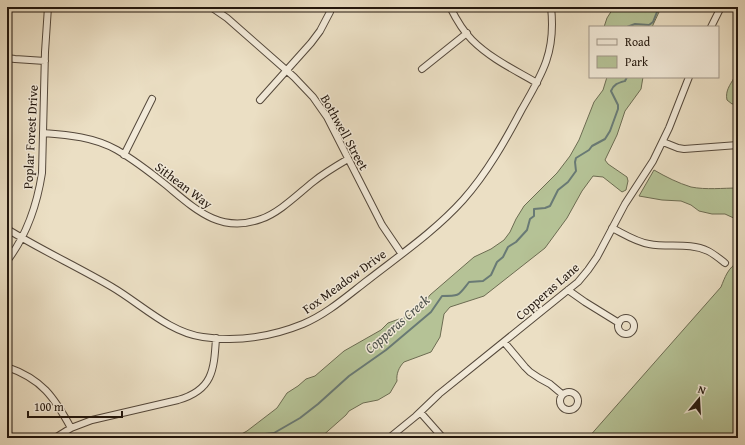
<svg xmlns="http://www.w3.org/2000/svg" width="745" height="445" viewBox="0 0 745 445" font-family="'Gentium Book Plus',serif">
<style>
.green{fill:#b5c296;stroke:#6c6c52}
.lines{fill:none;stroke-linecap:round;stroke-linejoin:round}
.stream{stroke:#697a75;stroke-width:2}
.minor-casing{stroke:#54483b;stroke-width:8}
.minor{stroke:#f2ead9;stroke-width:6}
.labels{text-anchor:middle;stroke-width:3;stroke-linejoin:round;paint-order:stroke}
.street-label{font-size:13px;fill:#22160d;stroke:#f2ead9}
.water-label{font-size:14px;font-style:italic;fill:#4c504a;stroke:#f2ead9}
</style>
<rect width="100%" height="100%" fill="#ebdfc4"/>
<filter id="stains"><feTurbulence type="fractalNoise" baseFrequency=".005" numOctaves="4"/><feColorMatrix values="0 0 0 0 .2 0 0 0 0 .09 0 0 0 0 .02 0 0 0 .5 -.17"/></filter>
<radialGradient id="worn" r=".72"><stop offset=".6" stop-color="#630" stop-opacity="0"/><stop offset="1" stop-color="#630" stop-opacity=".3"/></radialGradient>
<path class="green" d="M614,7H663L659,12L652,27H604L607,18Z
M738,69V103L732,104L727,100C725,91 730,85 734,78C735,75 736,72 738,69Z
M607,77H643L641,89L625,111L617,135L605,160L608,164L627,177L628,181L626,190L622,192L603,177L593,176L582,191L567,218L545,248L484,296L450,307L444,314L440,337L431,352L404,362C399,367 396,374 397,381L390,393L378,400L363,403L349,411L346,415L320,438H234L247,431L277,408L287,393L298,386L306,379L315,376L344,351L381,330L388,323L413,314L421,307L430,295L474,257L491,249L504,240L510,232L516,219L524,206L557,173L570,156L579,140L594,102L603,90Z
M654,170C666,177 678,183 691,187C706,190 723,188 738,188V220L725,214H712L699,211L691,205L681,201L662,200L639,196Z
M738,262V438H588L721,287C725,277 728,268 738,262Z"/>
<g class="lines">
<path class="stream" d="M627,27L635,24L649,25L653,22L659,7
M260,438L265,434L274,433L300,418L318,404L349,376L386,350L431,312L442,296C460,296 458,296 469,282L483,281L491,275L497,262L503,257L508,247L516,242L527,230L530,219L534,216V209L545,208L550,206L558,190L568,182L576,171L575,162L576,158L589,150L592,146L605,139L610,131L618,109V105L611,91C614,84 618,83 625,81L627,77"/>
<defs>
<path id="minor" d="M211,7L227,18L294,77L313,97L327,117L382,225L401,253
M450,7C456,19 463,31 472,40C491,59 515,70 537,83
M711,27L721,7
M7,58L15,59L45,61
M422,69L467,33
M260,100L311,43L320,31L330,12
M43,133C69,135 94,137 117,150C134,160 151,173 166,185C195,209 220,234 261,219C279,213 298,194 313,182C324,173 336,166 348,159
M663,142L678,148L684,149L738,145
M124,155L152,99
M612,228C624,234 636,242 649,244C668,248 689,242 708,251C714,254 720,259 725,263
M7,229C41,250 78,267 112,287C141,304 170,333 203,337C237,342 271,337 303,324C327,314 347,296 368,280C400,255 435,231 463,200C487,173 505,141 522,109C543,73 556,51 551,7
M7,261C27,235 37,205 42,173L45,52L48,7
M568,290L585,302L619,323
M618 326a8 8 0 1 1 16 0a8 8 0 1 1-16 0Z
M504,342L525,367L530,372L539,378L550,384L562,394
M7,367C42,379 54,397 71,428
M560 401a9 9 0 1 1 18 0a9 9 0 1 1-18 0Z
M420,412L443,438
M55,438L71,428L92,420L178,400C213,390 214,370 216,338
M389,438L416,416L439,394L563,294L578,282L588,270L597,257L625,204L653,161L669,128L689,77"/>
</defs>
<use href="#minor" class="minor-casing"/>
<use href="#minor" class="minor"/>
</g>
<g class="labels">
<g class="street-label">
<text transform="translate(345 132) rotate(61)" y="5">Bothwell Street</text>
<text transform="translate(30 137) rotate(-87)" y="5">Poplar Forest Drive</text>
<text transform="translate(184 185) rotate(37)" y="5">Sithean Way</text>
<text transform="translate(344 281) rotate(-36)" y="5">Fox Meadow Drive</text>
<text transform="translate(547 291) rotate(-41)" y="5">Copperas Lane</text>
</g>
<g class="water-label">
<text transform="translate(397 324) rotate(-41)" y="5">Copperas Creek</text>
</g>
</g>
<rect width="745" height="445" fill="none" stroke="#ebdfc4" stroke-width="24"/>
<rect x="8" y="8" width="729" height="429" fill="none" stroke="#22160d" stroke-width="2"/>
<rect x="12" y="12" width="721" height="421" fill="none" stroke="#22160d"/>
<rect x="589" y="26" width="130" height="52" fill="#f2ead9" stroke="#9f9587"/>
<rect x="597" y="39" width="20" height="6" fill="#f2ead9" stroke="#9f9587"/>
<text x="625" y="46" font-size="12" fill="#22160d">Road</text>
<rect x="597" y="56" width="20" height="12" fill="#b5c296" stroke="#9f9587"/>
<text x="625" y="66" font-size="12" fill="#22160d">Park</text>
<g transform="translate(699 399) rotate(18)" stroke="#f2ead9" stroke-width="3" paint-order="stroke">
<path d="M0-3L7 15L0 10L-7 15Z" fill="#22160d"/>
<text y="-6" font-size="11" font-weight="bold" text-anchor="middle" fill="#22160d">N</text>
</g>
<path d="M28 411v6h94v-6" fill="none" stroke="#22160d" stroke-width="2"/>
<text x="34" y="411" font-size="12" fill="#22160d" stroke="#f2ead9" stroke-width="3" paint-order="stroke">100 m</text>
<rect width="100%" height="100%" filter="url(#stains)"/>
<rect width="100%" height="100%" fill="url(#worn)"/>
</svg>
